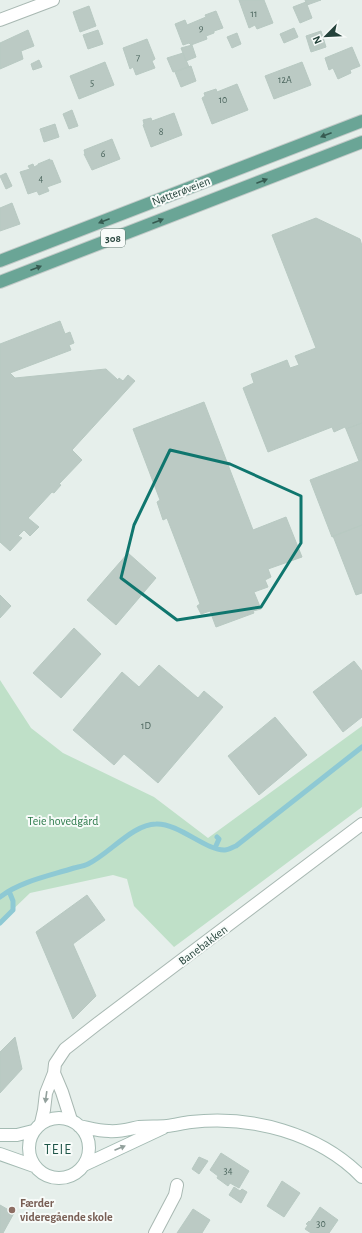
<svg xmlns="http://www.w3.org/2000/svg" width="362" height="1233" viewBox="0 0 362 1233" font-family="'Alegreya Sans',sans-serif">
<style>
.green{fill:#bfe0c8}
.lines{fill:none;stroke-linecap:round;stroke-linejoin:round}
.stream{stroke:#8ec9d4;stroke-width:5}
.building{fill:#bbcac4;stroke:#b8c9c2}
.minor-casing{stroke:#a8b8b2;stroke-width:14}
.secondary-casing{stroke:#a4bbb3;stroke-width:14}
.primary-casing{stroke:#c2cac8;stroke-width:14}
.minor{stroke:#fff;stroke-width:12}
.secondary{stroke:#fff;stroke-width:12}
.primary{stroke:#6aa596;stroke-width:12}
.oneway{fill:#365b51}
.oneway2{fill:#92a09c}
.marked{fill:none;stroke:#0f766e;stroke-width:3;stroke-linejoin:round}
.education-dot{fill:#8d6e63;stroke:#f7fbf9;stroke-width:1.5}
.labels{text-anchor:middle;stroke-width:4;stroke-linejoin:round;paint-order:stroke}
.number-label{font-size:10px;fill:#4a645c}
.shield{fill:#f7fbf9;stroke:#637a73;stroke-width:1}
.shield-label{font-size:11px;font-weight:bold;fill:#24423a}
.street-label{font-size:12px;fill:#24423a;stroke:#f7fbf9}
.park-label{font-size:12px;fill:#2d7a4b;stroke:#f7fbf9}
.education-label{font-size:12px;font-weight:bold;fill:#785e54;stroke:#f7fbf9;text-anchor:start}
.quarter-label{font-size:14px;letter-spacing:1px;fill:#1f5548;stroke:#f7fbf9}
</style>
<rect width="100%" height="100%" fill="#e6efeb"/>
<path class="green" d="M0,680L31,728L63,753L154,797L208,838L362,726V807L174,947L134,906L127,879L113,875L30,893L0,922Z"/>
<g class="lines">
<path class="stream" d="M215,848L219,839L217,837
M0,897C21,881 49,876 74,868C78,867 84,866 88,864C109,854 133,824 156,824C179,823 206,851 225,850C228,850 233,847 236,846L362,747
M0,923L13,910V901L9,891"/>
</g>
<path class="building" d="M239,0H264L273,23L257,29L255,25L249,28Z
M305,0H321L307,5Z
M306,2L312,18L300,23L293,7Z
M89,6L96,26L80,32L73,12Z
M216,11L223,28L214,31V33L206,36L207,39L191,45L189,43L183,45L175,24L185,20L187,25L206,17L205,15Z
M294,28L298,37L284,43L280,34Z
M28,30L34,46L21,51L23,59L0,69V43Z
M98,30L103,44L88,49L83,35Z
M321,31L326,47L311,52L306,36Z
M237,33L241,44L232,48L227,37Z
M147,39L155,59L152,61L155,68L136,75L133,67L130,69L123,48Z
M192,45L196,57L186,61L181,48Z
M352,47L360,66L350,70L351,73L338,79L333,68L329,70L325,58Z
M183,53L189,67L173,72L167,58Z
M39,60L42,67L33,70L31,64Z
M105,62L114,85L79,99L70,76Z
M302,62L311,85L274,99L265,76Z
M191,66L196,81L181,87L175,72Z
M237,84L248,110L212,124L202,98L205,96L204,93L216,89L217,92Z
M72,110L78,126L69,129L63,114Z
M174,113L182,135L151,147L143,125L144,124L143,120L151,118L152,121Z
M55,124L59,137L44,142L40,129Z
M112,139L120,159L92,170L84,154H85L84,150Z
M50,159V161L52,160L61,182L47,187L49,191L39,195L37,191L28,194L20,172L30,169L28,166L33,164L34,167L38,165V164Z
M6,173L12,186L6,189L0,176Z
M12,203L20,224L0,231V208Z
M316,218L360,239L362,246V423L346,429L345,427L334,432L332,427L268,452L243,388L254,383L251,374L287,360L290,368L299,365L295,356L316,348L272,235Z
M60,321L65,334L70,332L74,343L69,345L71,350L10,373L15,378L106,369L118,380L119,378L123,381L128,375L135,381L72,450L82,460L59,484L61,485L54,493L52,492L28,518L39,527L30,536L24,530L18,536L22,538L10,551L0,542V344Z
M204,402L253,530L286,517L302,557L268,569L271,577L265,580L268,587L254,592L261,609L253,611L254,613L216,627L210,611L201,614L197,606L200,604L167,518L163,520L157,502L160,500L133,429Z
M362,423V460L359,461L346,429Z
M362,460V525L332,537L310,480Z
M362,525V593L356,595L333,536Z
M128,553L156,578L116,625L87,600Z
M0,595L11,606L0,618Z
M74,628L101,654L61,698L33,673Z
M354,661L362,671V717L343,732L313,692Z
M159,665L198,698L204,691L223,707L158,783L124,754L114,765L73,730L122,672L139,687Z
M275,717L307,755L259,795L228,756Z
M87,895L105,920L73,944L96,996L73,1019L36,932Z
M15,1037L22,1069L0,1093V1052Z
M221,1153L249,1171L239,1188L230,1183L228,1186L217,1178L218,1176L210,1170Z
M199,1157L208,1161L199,1174L192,1169Z
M282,1181L300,1193L284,1217L267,1206Z
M234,1187L240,1191L242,1189L247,1192L241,1203L229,1195Z
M0,1205L14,1213L3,1233H0Z
M320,1207L338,1220L329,1233H311L305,1229L308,1225L306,1224L309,1221L310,1222Z
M193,1209L210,1220L202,1233H177Z"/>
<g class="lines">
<defs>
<path id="minor" d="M0,20L53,0
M54,1073L62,1092L71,1120
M41,1123L44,1110L46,1093L54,1073L55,1064L65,1049L97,1024L362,824
M155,1233L175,1195L177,1185"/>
<path id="secondary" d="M29 1148a30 30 0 1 1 60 0a30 30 0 1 1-60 0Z
M79,1126C89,1128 99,1131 109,1131C120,1132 129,1129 139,1127C148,1126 158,1127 167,1126C175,1125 183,1123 191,1122C251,1115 319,1133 362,1177
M0,1135H17L33,1131
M0,1154L34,1166
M84,1165L163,1128"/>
<path id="primary" d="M0,261L362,121
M0,282L362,142"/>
</defs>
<use href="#minor" class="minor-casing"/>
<use href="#secondary" class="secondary-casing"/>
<use href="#primary" class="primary-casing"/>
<use href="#minor" class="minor"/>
<use href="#secondary" class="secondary"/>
<use href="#primary" class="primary"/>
</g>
<defs><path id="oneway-solid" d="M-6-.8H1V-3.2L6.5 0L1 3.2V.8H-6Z"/></defs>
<g class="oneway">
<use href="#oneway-solid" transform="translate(326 135) rotate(159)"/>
<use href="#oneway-solid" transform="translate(262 181) rotate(-21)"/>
<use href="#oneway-solid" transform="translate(104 221) rotate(159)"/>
<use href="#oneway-solid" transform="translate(158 221) rotate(-21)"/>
<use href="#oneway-solid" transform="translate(36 268) rotate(-21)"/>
</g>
<g class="oneway2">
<use href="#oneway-solid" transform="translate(46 1097) rotate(98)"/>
<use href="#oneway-solid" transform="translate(120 1148) rotate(-23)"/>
</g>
<path class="marked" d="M170,450L230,464L301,496V543L261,607L177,620L121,578L134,525Z"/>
<circle class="education-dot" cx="12" cy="1210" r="4"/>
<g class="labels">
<g class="number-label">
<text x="254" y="17">11</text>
<text x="201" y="31">9</text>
<text x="138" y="61">7</text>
<text x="285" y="83">12A</text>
<text x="92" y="86">5</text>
<text x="223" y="103">10</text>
<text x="161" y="135">8</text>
<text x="103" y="157">6</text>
<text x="41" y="182">4</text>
<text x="146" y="729">1D</text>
<text x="228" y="1174">34</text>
<text x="321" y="1227">30</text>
</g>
<rect class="shield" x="101" y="229" width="24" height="18" rx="3"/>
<g class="shield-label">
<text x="113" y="242">308</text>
</g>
<g class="street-label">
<text transform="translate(181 191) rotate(-21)" y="4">Nøtterøveien</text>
<text transform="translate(203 945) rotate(-37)" y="4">Banebakken</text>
</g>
<g class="park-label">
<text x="63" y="825">Teie hovedgård</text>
</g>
<g class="education-label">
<text x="20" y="1207">Færder<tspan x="20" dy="14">videregående skole</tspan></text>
</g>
<g class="quarter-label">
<text x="58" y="1154">TEIE</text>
</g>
</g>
<g transform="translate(326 36) rotate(246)" stroke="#f7fbf9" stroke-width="3" paint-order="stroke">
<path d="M0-3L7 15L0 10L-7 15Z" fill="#24423a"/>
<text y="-6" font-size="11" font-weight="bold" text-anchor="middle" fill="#24423a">N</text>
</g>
</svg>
